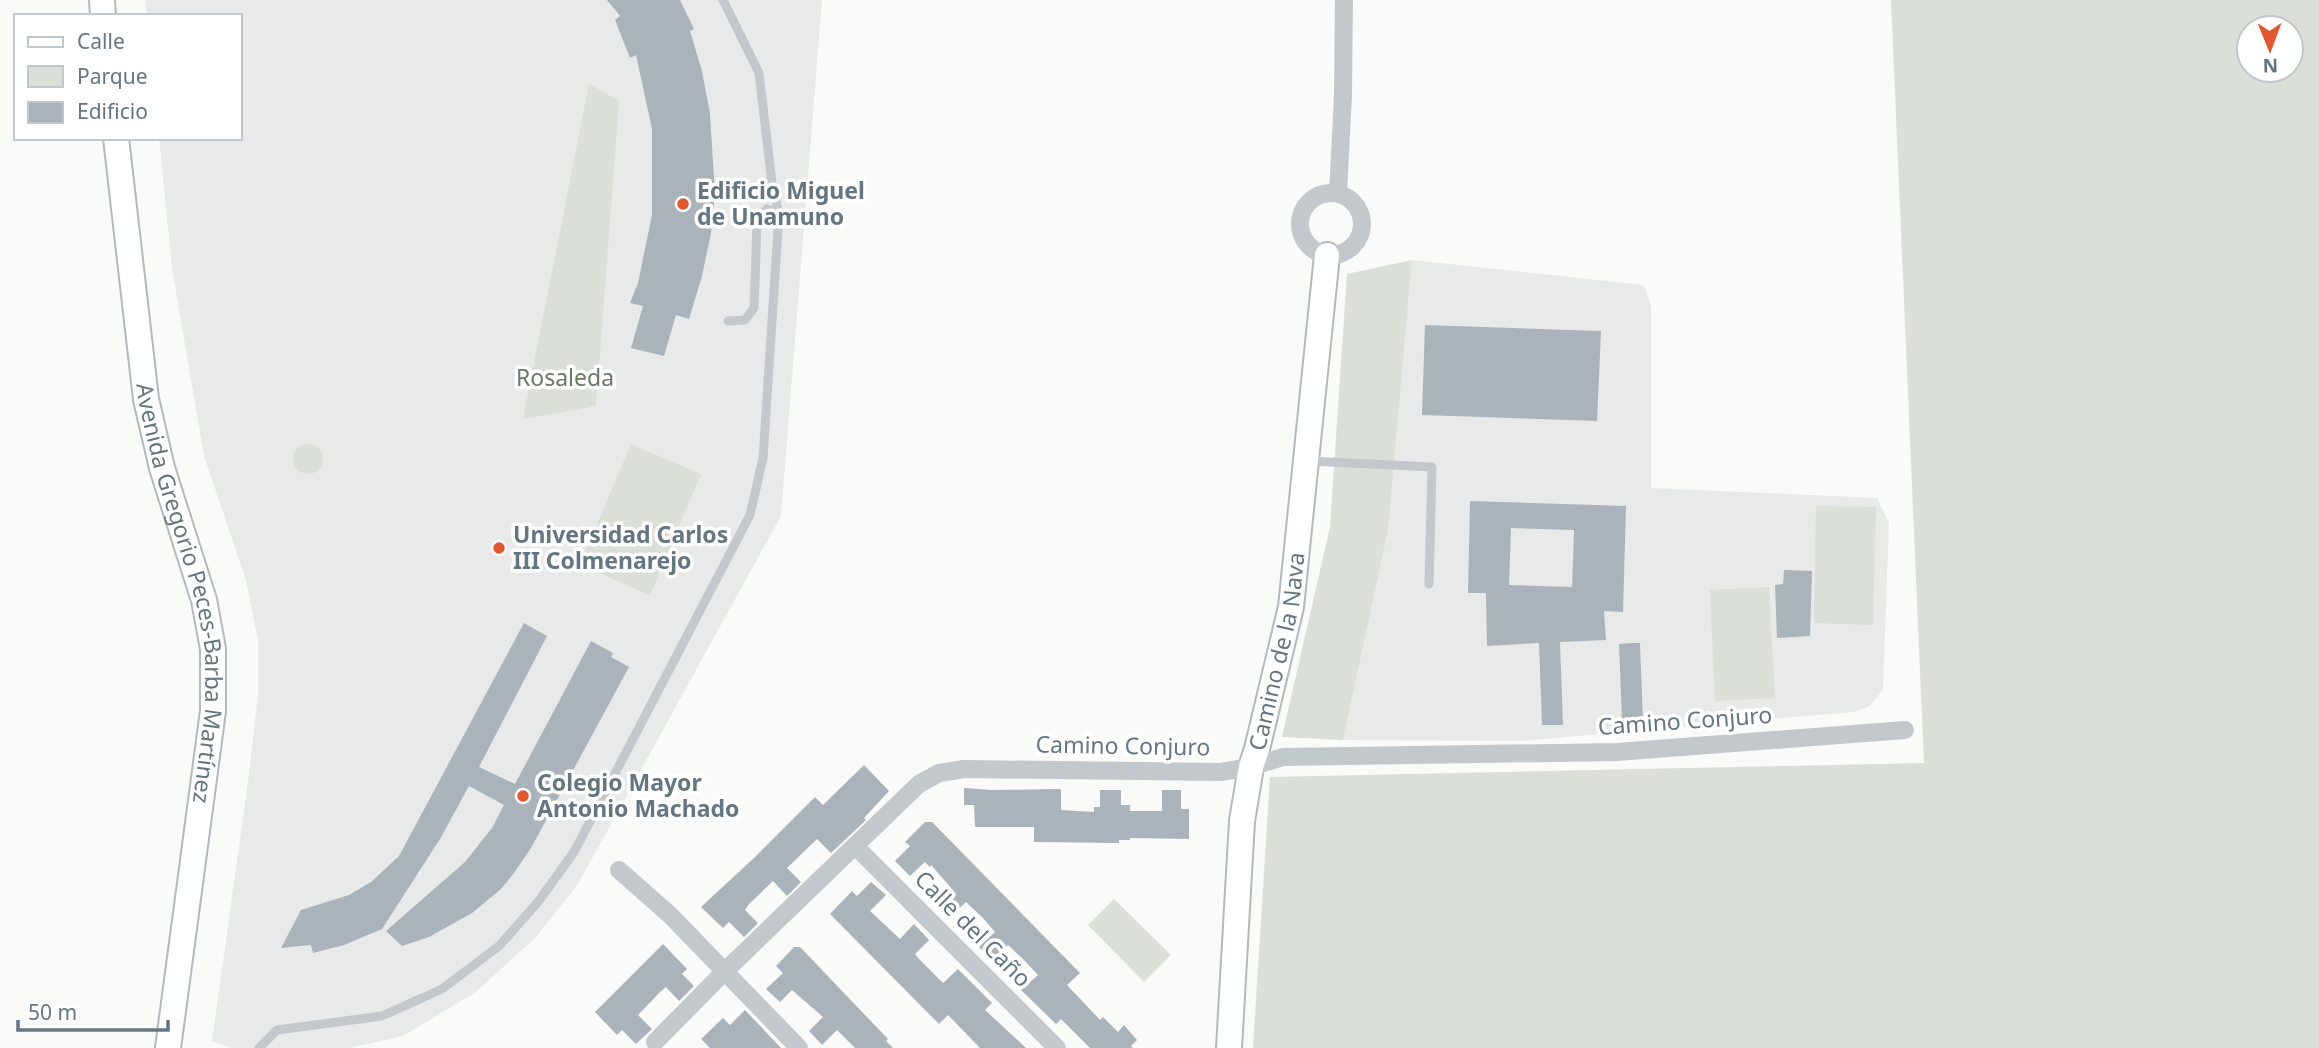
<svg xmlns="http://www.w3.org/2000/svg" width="2319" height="1048" viewBox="0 0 2319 1048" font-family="'Noto Sans',sans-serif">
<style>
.built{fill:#e8e9e9}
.green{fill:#dadfd7;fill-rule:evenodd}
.building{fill:#aab3b9;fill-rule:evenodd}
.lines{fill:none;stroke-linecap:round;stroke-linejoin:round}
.secondary-casing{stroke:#b3babf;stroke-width:28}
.lane{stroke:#c3c8cc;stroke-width:9}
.street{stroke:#c3c8cc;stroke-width:18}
.secondary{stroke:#fff;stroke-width:24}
.poi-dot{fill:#e4572e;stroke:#fff;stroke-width:2.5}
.labels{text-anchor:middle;stroke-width:7;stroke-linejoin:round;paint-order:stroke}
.poi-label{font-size:23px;font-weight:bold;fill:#657683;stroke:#fff;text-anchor:start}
.park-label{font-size:23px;fill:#687a64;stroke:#fff}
.street-label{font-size:23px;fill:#657683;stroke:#fff}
</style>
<rect width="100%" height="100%" fill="#fafaf8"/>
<path class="built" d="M145,0H822L781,516L578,884L536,937L476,992L403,1036L350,1048H232L212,1041L248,782L258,695V640L246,580L204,456L172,268L159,138H240V16H147Z
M1412,260L1644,285L1651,306V488L1877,498L1889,523L1883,690L1870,706L1854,712L1521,741L1343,740L1388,531Z"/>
<path class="green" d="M1891,0H2319V1048H1253L1270,777L1924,763ZM2249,28H2291V70H2249Z
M589,84L619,101L596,406L523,419Z
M1412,260L1388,531L1343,740L1282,737L1330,527L1347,274Z
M631,444L701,474L650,595L580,565Z
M293 459a15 15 0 1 1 30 0a15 15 0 1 1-30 0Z
M1816,506L1876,507L1873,625L1814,623Z
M1769,587L1775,698L1715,701L1710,590Z
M1114,899L1171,955L1144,982L1088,925Z"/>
<path class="building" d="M607,0H680L694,29L690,31L702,71L710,114L715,194L711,233L702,276L689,319L676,315L664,356L631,348L643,306L630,303L638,283L652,215V129L636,55L630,58L615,20L620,16Z
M1425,325L1601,331L1597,421L1422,415Z
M1470,501L1626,506L1623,612L1604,611L1606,640L1560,642L1563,725H1542L1539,643L1487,646L1486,593H1468ZM1511,528L1574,530L1572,587L1509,585Z
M1784,570L1812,571L1810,636L1777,638L1775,585L1783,584Z
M524,623L547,636L479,767L515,784L591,641L613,653L611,657L629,667L531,848L514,873L501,889L472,913L429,937L402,946L386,931L465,862L492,828L504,805L469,786L440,839L382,929L344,945L313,953L311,945L281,948L301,910L349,895L371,882L399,856Z
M1632,643H1640L1643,721L1622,722L1619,644Z
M864,765L889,791L864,818L866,820L831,853L817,839L787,868L801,882L787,896L773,881L749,904L745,910L758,923L744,937L729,922L723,928L701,907L754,858L815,797L823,805Z
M964,788L992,790L1061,789V810L1094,812V807H1100V790H1121V805H1130V811H1162V790H1181V809H1189V839L1130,838V840H1119V843L1034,842V827H975L974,805H964Z
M925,822H932L1080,973L1067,985L1100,1020L1103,1017L1118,1032L1124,1025L1137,1040L1131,1046L1133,1048H1090L1061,1019L1056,1024L1021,990L1038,975L1022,958L1008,945L992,960L979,947L995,932L983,918L966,902L950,917L938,904L953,890L931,865L930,867L925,862L910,876L895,861L910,846L905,842Z
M871,882L886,895L870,911L900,939L914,924L929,940L915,954L919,959L943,983L958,969L992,1003L985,1010L1026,1048H980L948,1015L939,1024L830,914L852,891L857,896Z
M663,944L687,969L682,974L694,986L679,1001L666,987L660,992L638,1015L652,1029L636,1044L622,1030L617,1035L595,1012Z
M794,947H800L888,1039L886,1041L893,1048H855L837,1030L822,1045L809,1031L823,1017L792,990L780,1002L766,989L783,973L776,966Z
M745,1010L781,1048H710L701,1039L723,1018L730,1025Z"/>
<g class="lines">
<defs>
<g id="secondary">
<path d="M102,0L103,16"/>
<path id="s1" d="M116,138L146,399L162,468L204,600L213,649V711L168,1048"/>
<path id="s2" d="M1229,1048L1242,821L1251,767L1257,749L1291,607L1327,255"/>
</g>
</defs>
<use href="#secondary" class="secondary-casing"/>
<path class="lane" d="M728,321L745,320L754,308L757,224L767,209L779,215
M1308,461L1432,467L1429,584
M259,1048L277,1030L382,1016L442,989L499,946L538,902L574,852L750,515L763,458L779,215L772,183L759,73L723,0"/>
<path class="street" d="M1300 224a31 31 0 1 1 62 0a31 31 0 1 1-62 0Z
M1338,193L1343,95L1344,0
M855,846L1057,1048
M619,870L670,915L799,1048
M655,1042L726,970L919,784L939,773L964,769L1221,772L1251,767L1283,757L1617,752L1905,730"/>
<use href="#secondary" class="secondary"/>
</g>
<g class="poi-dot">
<circle cx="683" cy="204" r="7"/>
<circle cx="499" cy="548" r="7"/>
<circle cx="523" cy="796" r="7"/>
</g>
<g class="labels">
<g class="poi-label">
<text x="697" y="199">Edificio Miguel<tspan x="697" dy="26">de Unamuno</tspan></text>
<text x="513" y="543">Universidad Carlos<tspan x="513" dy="26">III Colmenarejo</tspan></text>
<text x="537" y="791">Colegio Mayor<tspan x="537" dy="26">Antonio Machado</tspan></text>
</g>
<g class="park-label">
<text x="565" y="386">Rosaleda</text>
</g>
<g class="street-label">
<text dy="8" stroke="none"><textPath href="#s1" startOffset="462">Avenida Gregorio Peces-Barba Martínez</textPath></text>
<text dy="8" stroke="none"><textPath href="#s2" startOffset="401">Camino de la Nava</textPath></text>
<text transform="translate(1685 721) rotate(-4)" y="8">Camino Conjuro</text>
<text transform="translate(1123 746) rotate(1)" y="8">Camino Conjuro</text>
<text transform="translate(973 929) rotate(45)" y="8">Calle del Caño</text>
</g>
</g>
<rect x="14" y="14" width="228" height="126" fill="#ffffff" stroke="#c1c8cd" stroke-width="2"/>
<rect x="28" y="37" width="35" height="10" fill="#ffffff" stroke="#c1c8cd" stroke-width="2"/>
<text x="77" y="49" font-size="21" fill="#657683">Calle</text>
<rect x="28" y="66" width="35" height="21" fill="#dadfd7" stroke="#c1c8cd" stroke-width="2"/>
<text x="77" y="84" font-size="21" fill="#657683">Parque</text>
<rect x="28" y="102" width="35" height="21" fill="#aab3b9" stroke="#c1c8cd" stroke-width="2"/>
<text x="77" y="119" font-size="21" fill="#657683">Edificio</text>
<g transform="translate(2270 49) rotate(179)"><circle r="33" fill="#ffffff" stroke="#c1c8cd" stroke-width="2"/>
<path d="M0-5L12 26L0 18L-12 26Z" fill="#e4572e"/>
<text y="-10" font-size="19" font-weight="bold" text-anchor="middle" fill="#657683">N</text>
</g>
<path d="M18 1020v10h150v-10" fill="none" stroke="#657683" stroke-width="3.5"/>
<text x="28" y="1020" font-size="21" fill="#657683" stroke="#ffffff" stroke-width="5" paint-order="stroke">50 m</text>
</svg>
